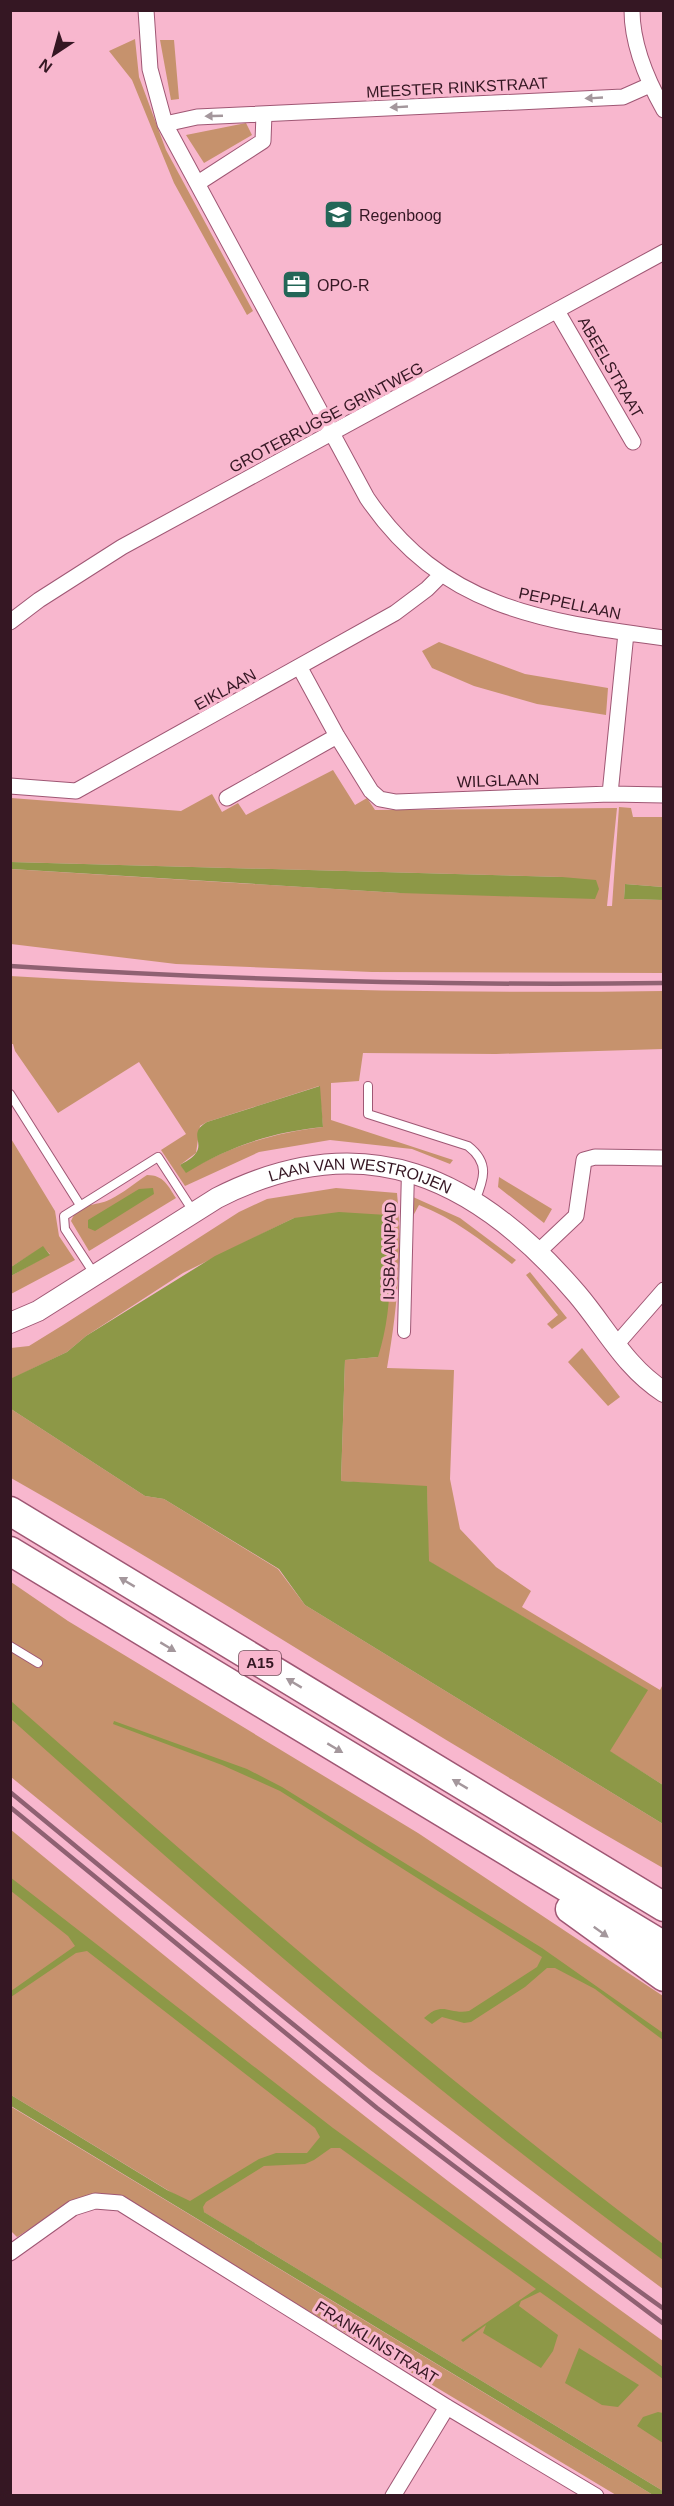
<svg xmlns="http://www.w3.org/2000/svg" width="674" height="2506" viewBox="0 0 674 2506" font-family="Arial,sans-serif">
<style>
.green{fill:#c6926d;fill-rule:evenodd}
.water{fill:#8d9847}
.lines{fill:none;stroke-linecap:round;stroke-linejoin:round}
.service-casing{stroke:#9f5774;stroke-width:10}
.pedestrian-casing{stroke:#9f5774;stroke-width:14}
.minor-casing{stroke:#9f5774;stroke-width:17}
.tertiary-casing{stroke:#9f5774;stroke-width:22}
.motorway-casing{stroke:#9f5774;stroke-width:31}
.service{stroke:#fff;stroke-width:8}
.pedestrian{stroke:#fff;stroke-width:12}
.minor{stroke:#fff;stroke-width:15}
.tertiary{stroke:#fff;stroke-width:20}
.motorway{stroke:#fff;stroke-width:28}
.rail{stroke:#8f6172;stroke-width:4.5}
.oneway{fill:#a4979c}
.labels{text-anchor:middle;stroke-width:6;stroke-linejoin:round;paint-order:stroke}
.shield{fill:#f8b7ce;stroke:#704756;stroke-width:1.5}
.shield-label{font-size:15px;font-weight:bold;fill:#351723}
.street-label{font-size:16px;fill:#351723;stroke:#f8b7ce}
.poi-label{font-size:16px;fill:#351723;stroke:#f8b7ce;text-anchor:start}
</style>
<rect width="100%" height="100%" fill="#f8b7ce"/>
<path class="green" d="M135,39L139,77L166,150L253,311L247,315L174,183L132,80L109,51Z
M160,40H174L179,99L171,100Z
M246,123L252,135L204,163L186,135Z
M439,642L525,674L608,688L606,715L537,704L474,686L432,668L422,651Z
M333,770L355,805L367,798L375,810L617,808L607,906H612L619,807L631,808L633,817H663V887L625,884L624,899L663,900V973L372,972L176,964L11,944L10,869L400,893L562,877L11,862V798L181,811L212,794L222,812L238,803L246,815Z
M10,976C228,989 445,994 663,991V1049L496,1054L363,1053L359,1081L331,1083V1120L453,1160L450,1164L412,1149L330,1140L259,1152L185,1186L161,1150L186,1134L139,1062L58,1113L15,1051L13,1044H11ZM319,1086L323,1127C273,1133 230,1146 186,1172L180,1165L196,1153L200,1126L207,1122Z
M10,1137L55,1211L59,1236L75,1260L11,1294V1276L50,1254L43,1247L11,1267Z
M147,1175C164,1175 168,1186 176,1198L89,1251L71,1221C80,1200 94,1208 111,1199C123,1193 135,1183 147,1175Z
M499,1177L552,1209L544,1223L498,1187Z
M336,1188L397,1193C403,1251 397,1311 387,1368L454,1370L450,1479L460,1529L496,1567L531,1591L522,1607L655,1687L660,1690L663,1684V1785L609,1751L647,1690L428,1561L427,1488L341,1481L345,1360L378,1357L294,1218L183,1273L86,1336L67,1352L11,1379V1348L29,1346L63,1325L239,1212L267,1199Z
M413,1197L460,1218L516,1260L512,1264C482,1241 455,1219 419,1205L413,1216Z
M530,1272L567,1318L552,1329L547,1324L558,1315L526,1275Z
M582,1348L620,1397L608,1406L568,1362Z
M11,1409L145,1496L164,1499L278,1569L305,1605L663,1824V1868C443,1743 231,1603 11,1478Z
M11,1582L68,1621L418,1833L663,1996V2289L369,2069L11,1777L10,1650L39,1668L43,1663L11,1643Z
M10,1829C224,2005 438,2180 663,2341V2491L11,2095Z
M10,2106L653,2495H616L113,2194L74,2200L17,2237L10,2230Z"/>
<path class="water" d="M11,862L562,877L596,880L599,889L595,899L400,893L11,869Z
M625,884L663,887V900L624,899Z
M320,1086L323,1127C273,1132 229,1146 186,1173L180,1165C185,1162 193,1158 196,1153C204,1142 188,1133 207,1122Z
M153,1188L154,1194L95,1231L88,1228V1220L139,1189Z
M339,1212L387,1215C391,1264 393,1310 378,1357L345,1360L341,1481L427,1486L429,1561L648,1690L610,1751L663,1785V1824L305,1605L279,1569L164,1499L145,1496L11,1409L12,1378L67,1352L86,1336L215,1256L294,1218Z
M43,1246L50,1255L11,1276V1267Z
M11,1701C223,1888 436,2074 663,2244V2260C434,2094 221,1907 11,1719Z
M114,1721L247,1769L282,1787L542,1948L663,2033V2040L595,1989L555,1968H547L525,1987L471,2022L464,2023L442,2017L432,2024L424,2018C443,2000 449,2015 469,2011L537,1967L542,1957L280,1791L222,1765L113,1724Z
M10,1877L333,2128L663,2367V2379L540,2292L521,2301L519,2306L558,2335L553,2351L541,2368L483,2333L486,2325L463,2342L461,2340L536,2289L340,2148H331L314,2160L305,2164L264,2166L206,2202L203,2207L204,2212L663,2491V2495H653L11,2106V2095L167,2190L190,2201L259,2159L276,2153H307L320,2137L315,2128L87,1951L76,1953L11,1997V1991L75,1946L68,1936L11,1891Z
M579,2348L639,2385L618,2407L602,2405L565,2383Z
M658,2412L663,2413V2443L637,2426L643,2417Z"/>
<g class="lines">
<defs>
<path id="service" d="M368,1086V1114L468,1146C490,1163 484,1179 475,1201
M10,1094L80,1205
M95,1275L65,1229L64,1216L158,1157L193,1211
M10,1646L38,1663"/>
<path id="pedestrian" d="M404,1332L408,1171"/>
<path id="minor" d="M146,10L150,69L165,124L367,498C442,608 541,621 664,638
M632,10C632,46 647,80 664,110
M165,124L197,117L623,97L650,85
M198,183L263,141L264,114
M557,311L633,442
M10,622L39,600L122,547L664,252
M300,668L337,736L371,791L380,799L396,802L610,794L626,633
M10,786L76,791L395,613L427,589L441,575
M610,794L664,795
M227,798L337,736
M539,1251L576,1216L584,1160L595,1157L664,1158
M615,1346L664,1290
M10,2253L73,2208L95,2201L120,2203L447,2407L596,2496
M393,2496L447,2407"/>
<g id="tertiary">
<path id="s1" d="M10,1323L38,1311L217,1198C364,1123 477,1177 577,1294C606,1328 625,1367 664,1392"/>
</g>
<path id="motorway" d="M10,1511L664,1907
M10,1551L664,1946
M570,1909L664,1977"/>
</defs>
<use href="#service" class="service-casing"/>
<use href="#pedestrian" class="pedestrian-casing"/>
<use href="#minor" class="minor-casing"/>
<use href="#tertiary" class="tertiary-casing"/>
<use href="#motorway" class="motorway-casing"/>
<use href="#service" class="service"/>
<use href="#pedestrian" class="pedestrian"/>
<use href="#minor" class="minor"/>
<use href="#tertiary" class="tertiary"/>
<use href="#motorway" class="motorway"/>
<path class="rail" d="M10,966C228,980 446,986 664,983
M10,1792C225,1969 437,2147 664,2309
M10,1807L377,2108L664,2324"/>
</g>
<defs><path id="oneway-solid" d="M-6-.8H1V-3.2L6.5 0L1 3.2V.8H-6Z" transform="scale(1.5)"/></defs>
<g class="oneway">
<use href="#oneway-solid" transform="translate(594 98) rotate(177)"/>
<use href="#oneway-solid" transform="translate(399 107) rotate(177)"/>
<use href="#oneway-solid" transform="translate(214 116) rotate(178)"/>
<use href="#oneway-solid" transform="translate(127 1582) rotate(-149)"/>
<use href="#oneway-solid" transform="translate(168 1647) rotate(31)"/>
<use href="#oneway-solid" transform="translate(294 1683) rotate(-149)"/>
<use href="#oneway-solid" transform="translate(335 1748) rotate(31)"/>
<use href="#oneway-solid" transform="translate(460 1784) rotate(-149)"/>
<use href="#oneway-solid" transform="translate(601 1932) rotate(36)"/>
</g>
<defs>
<symbol id="school-square" viewBox="-11 -11 22 22"><rect x="-9" y="-9" width="18" height="18" rx="4" fill="#236657" stroke="#f8b7ce"/><path d="M0-5L7-2L0 1L-7-2ZM-4 1L0 2.5L4 1V4Q0 6-4 4Z" fill="#fff"/></symbol>
<symbol id="office-square" viewBox="-11 -11 22 22"><rect x="-9" y="-9" width="18" height="18" rx="4" fill="#236657" stroke="#f8b7ce"/><path d="M-6-3h4V-5.5h4V-3h4V5H-6ZM-1-4.5V-3h2v-1.5ZM-6 0V1H6V0Z" fill="#fff"/></symbol>
</defs>
<g fill-rule="evenodd">
<use href="#school-square" x="322" y="198" width="33" height="33"/>
<use href="#office-square" x="280" y="268" width="33" height="33"/>
</g>
<g class="labels">
<rect class="shield" x="239" y="1651" width="42" height="24" rx="4.5"/>
<g class="shield-label">
<text x="260" y="1668">A15</text>
</g>
<g class="street-label">
<text transform="translate(457 87) rotate(-3)" y="6">MEESTER RINKSTRAAT</text>
<text transform="translate(611 367) rotate(60)" y="6">ABEELSTRAAT</text>
<text transform="translate(326 417) rotate(-28)" y="6">GROTEBRUGSE GRINTWEG</text>
<text transform="translate(570 603) rotate(12)" y="6">PEPPELLAAN</text>
<text transform="translate(225 689) rotate(-29)" y="6">EIKLAAN</text>
<text transform="translate(498 780) rotate(-2)" y="6">WILGLAAN</text>
<text dy="6" stroke="none"><textPath href="#s1" startOffset="392">LAAN VAN WESTROIJEN</textPath></text>
<text transform="translate(389 1251) rotate(-89)" y="6">IJSBAANPAD</text>
<text transform="translate(377 2342) rotate(32)" y="6">FRANKLINSTRAAT</text>
</g>
<g class="poi-label">
<text x="359" y="221">Regenboog</text>
<text x="317" y="291">OPO-R</text>
</g>
</g>
<rect width="674" height="2506" fill="none" stroke="#351723" stroke-width="24"/>
<g transform="translate(54 54) rotate(216)" stroke="#f8b7ce" stroke-width="4.5" paint-order="stroke">
<path d="M0-4.5L10 22L0 15L-10 22Z" fill="#351723"/>
<text y="-9" font-size="16" font-weight="bold" text-anchor="middle" fill="#351723">N</text>
</g>
</svg>
